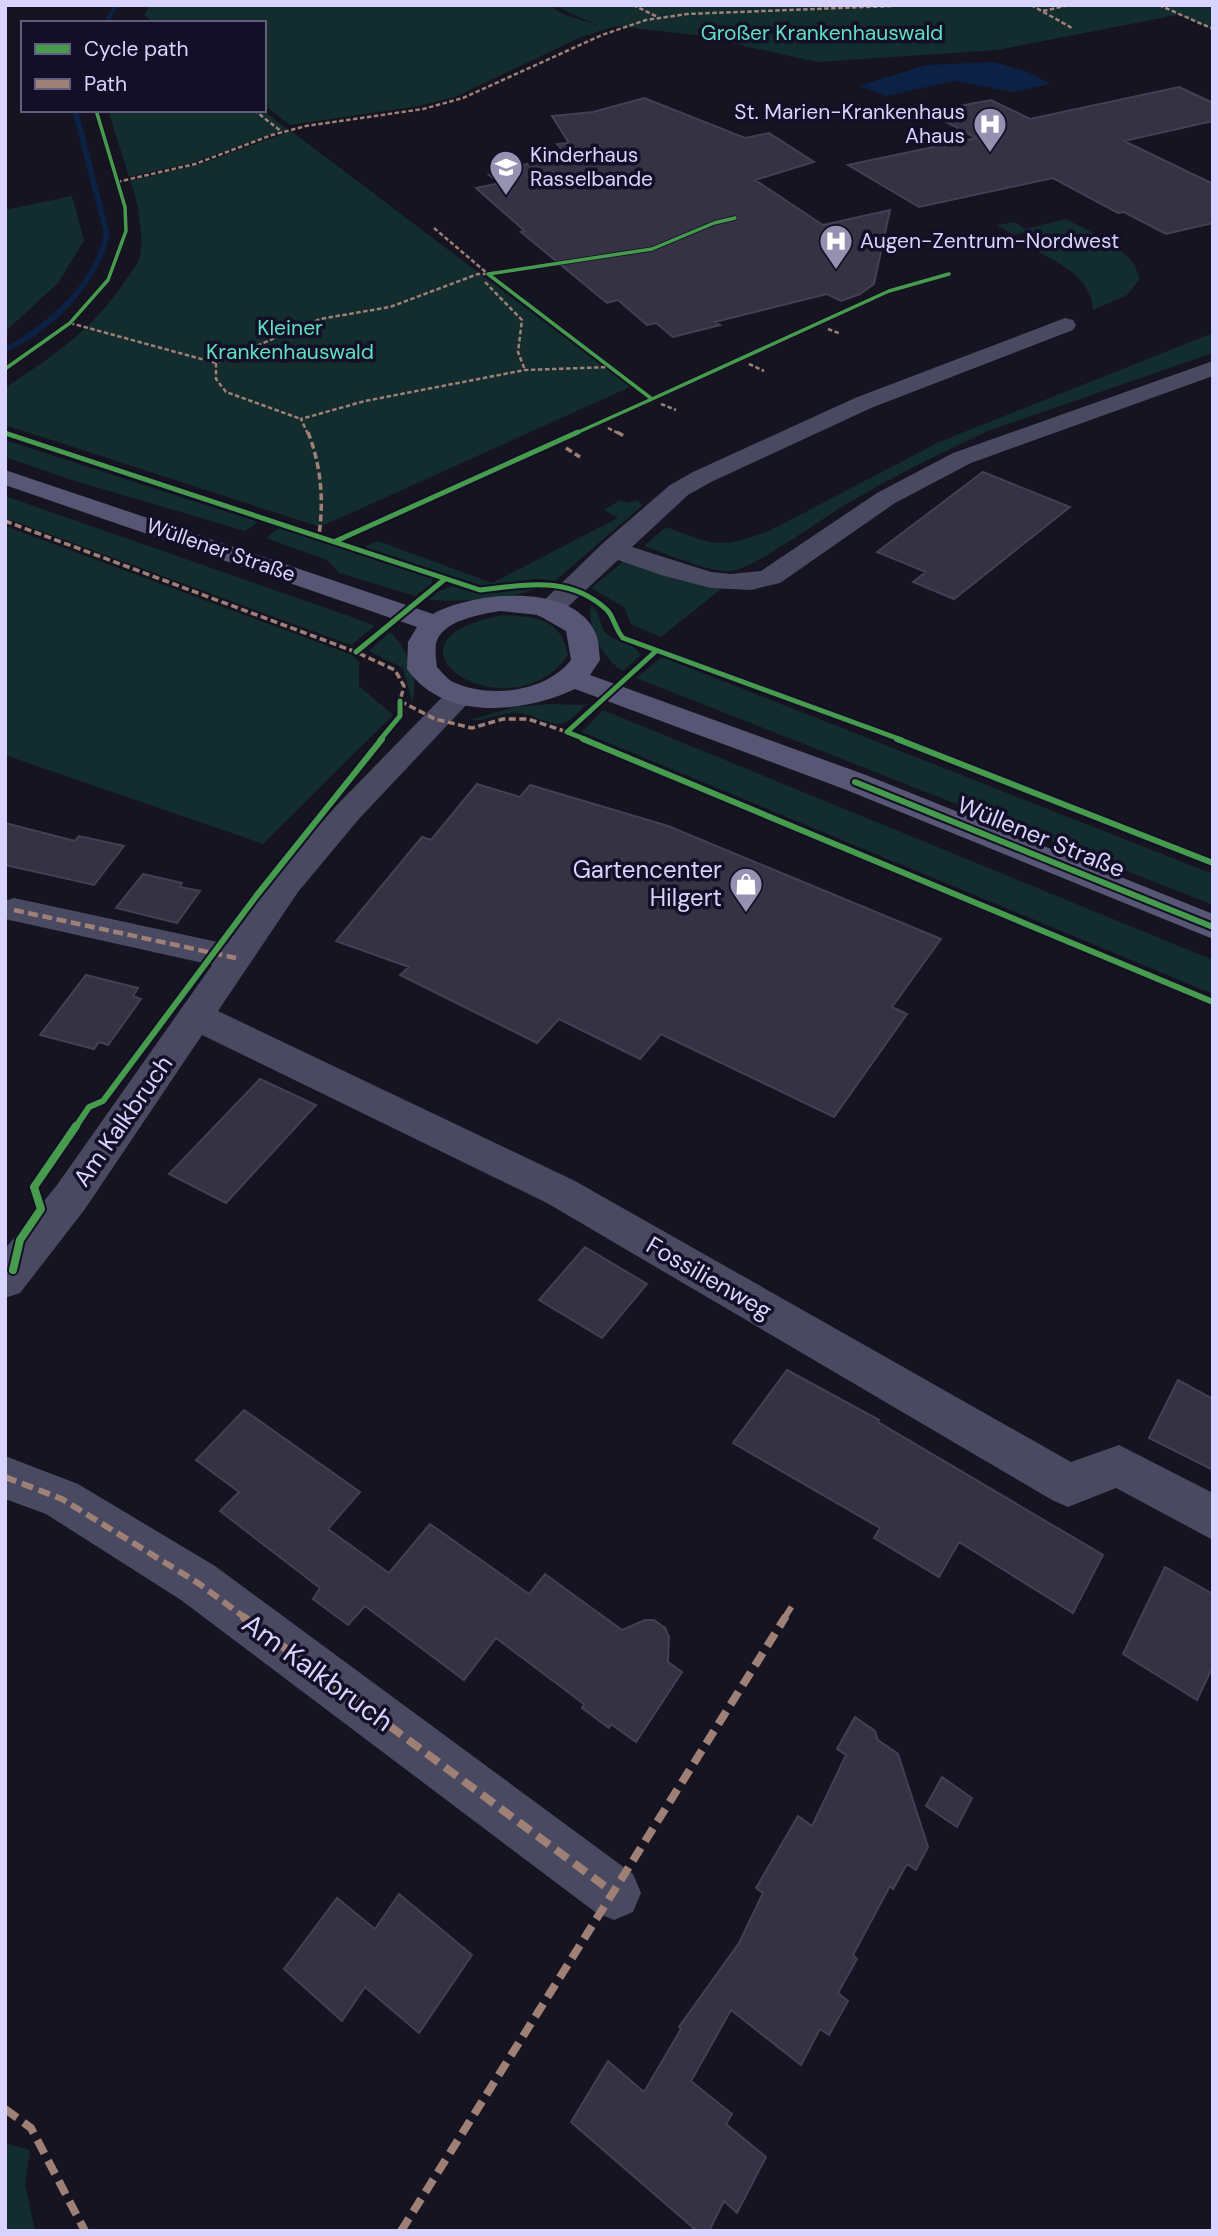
<svg xmlns="http://www.w3.org/2000/svg" width="1218" height="2236" viewBox="0 0 1218 2236" font-family="'DM Sans',sans-serif">
<style>
.green{fill:#132c2d}
.water{fill:#0d2144}
.lines{fill:none;stroke-linecap:round;stroke-linejoin:round}
.stream{fill:#0d2144;fill-rule:evenodd}
.building{fill:#343243;stroke:#433f54;stroke-width:2}
.street{fill:#4a4962;fill-rule:evenodd}
.secondary{fill:#575674;fill-rule:evenodd}
.quiet-far4{stroke:#9e8076;stroke-width:2.5;stroke-dasharray:4.5 2.5;stroke-linecap:butt}
.quiet-far3{stroke:#9e8076;stroke-width:3.5;stroke-dasharray:7 3.5;stroke-linecap:butt}
.quiet-far2{stroke:#9e8076;stroke-width:4.5;stroke-dasharray:10 4.5;stroke-linecap:butt}
.quiet-far1{stroke:#9e8076;stroke-width:6;stroke-dasharray:12 6;stroke-linecap:butt}
.quiet{stroke:#9e8076;stroke-width:8;stroke-dasharray:15 8;stroke-linecap:butt}
.cycleway-far3-casing{stroke:#130f26;stroke-width:5}
.cycleway-far2-casing{stroke:#130f26;stroke-width:9}
.cycleway-far1-casing{stroke:#130f26;stroke-width:10}
.cycleway-casing{stroke:#130f26;stroke-width:12}
.cycleway-far3{stroke:#469c4c;stroke-width:3.5}
.cycleway-far2{stroke:#469c4c;stroke-width:5}
.cycleway-far1{stroke:#469c4c;stroke-width:6}
.cycleway{stroke:#469c4c;stroke-width:8}
.labels{text-anchor:middle;stroke-width:7;stroke-linejoin:round;paint-order:stroke}
.far-park-label{font-size:21px;fill:#5fe0c0;stroke:#130f26}
.far-poi-label{font-size:21px;fill:#d9d4ff;stroke:#130f26;text-anchor:start}
.far-street-label{font-size:21px;fill:#d9d4ff;stroke:#130f26}
.street-label{font-size:24px;fill:#d9d4ff;stroke:#130f26}
.poi-label{font-size:24px;fill:#d9d4ff;stroke:#130f26;text-anchor:end}
.near-street-label{font-size:28px;fill:#d9d4ff;stroke:#130f26}
</style>
<rect width="100%" height="100%" fill="#161421"/>
<path class="green" d="M150,5H548L565,15L597,25L553,5H1213V29L1177,15L997,50L817,62L695,35L616,26L581,37L455,97L419,106L290,125L264,105V23H154L144,15Z
M108,110H263L287,129L191,163L129,177Z
M291,131L630,387L320,527L5,425V388C53,356 96,327 127,278C131,272 136,266 139,260C145,242 138,198 130,181L200,164Z
M72,196L84,240L59,282L5,332V210Z
M1066,219C1089,232 1137,249 1139,280L1127,295L1093,310C1091,273 1051,260 1024,244L1041,239L1028,232L1014,235L997,225L1014,222L1026,229Z
M1213,333V353L988,431C941,453 894,476 850,502C825,516 754,569 731,571C711,573 664,553 644,546L666,527C715,545 718,550 769,531L939,442Z
M5,440L258,522L245,531L72,480L5,457Z
M5,496L346,615L375,626L351,645L5,518Z
M620,500L629,503L636,500L643,505L555,581C525,574 509,588 482,586L364,547L378,541L492,583L618,518L604,510Z
M5,526L352,655L359,662V686L393,715L263,844L5,755Z
M279,528L433,579L431,584L415,596L339,573L327,560L266,538Z
M624,561L674,578L721,589L661,637L631,624L624,607L591,588Z
M452,586C490,600 506,589 543,587C506,600 468,602 429,600L437,592Z
M591,605C603,616 598,626 607,634C618,643 634,643 641,655L623,671C602,658 587,629 591,605Z
M504,615C536,617 561,618 568,655C510,739 359,640 504,615Z
M390,632C407,647 420,680 412,702L403,668L369,651Z
M662,657L1213,874V905L636,678Z
M550,704L586,705C578,712 569,724 558,724C546,723 533,715 520,713C502,711 487,722 470,720L514,707Z
M603,710L1213,960V994L582,732Z
M5,2143L30,2150L25,2185L35,2231H5Z"/>
<path class="water" d="M994,62L1028,72L1051,84L1013,92L954,81L887,96L859,86L926,65Z"/>
<g class="lines">
<path class="stream" d="M113,5H118L109,23H104Z
M72,110H78L110,234C99,284 52,332 5,353V348C49,321 92,287 104,234Z"/>
</g>
<path class="building" d="M1179,87L1213,103V121L1124,141L1213,184V223L1166,234L1124,212L1118,213L1053,178L919,207L848,165L976,138L928,112L991,100L1030,119Z
M644,98L745,138L769,133L814,162L755,180L823,225L890,210L874,284L860,294L841,301L827,294L715,322L720,325L673,337L656,323L647,325L618,300L607,303L521,232L525,231L476,188L500,183L489,175L565,153L557,144L569,143L552,116L593,112Z
M983,472L1070,507L954,599L913,582L926,572L877,552Z
M477,784L520,797L530,785L668,826L941,939L892,1007L907,1014L834,1117L661,1034L640,1059L559,1019L537,1043L400,975L409,967L336,941L422,837L431,840Z
M5,823L75,841L79,836L124,846L94,885L5,865Z
M143,874L182,883L180,887L200,891L177,923L116,908Z
M86,975L138,988L133,996L141,999L108,1045L99,1042L94,1049L40,1035Z
M260,1079L316,1105L226,1203L169,1174Z
M585,1247L647,1284L602,1338L539,1300Z
M787,1370L879,1420L878,1422L1103,1555L1073,1613L959,1542L939,1577L874,1538L880,1528L733,1443Z
M1178,1380L1213,1399V1470L1149,1438Z
M244,1410L360,1492L328,1529L389,1573L430,1524L529,1594L545,1574L622,1630L645,1620H654L665,1628L669,1637L668,1662L682,1672L636,1742L611,1724L609,1728L582,1708L584,1704L496,1638L464,1680L365,1606L348,1625L313,1599L320,1588L220,1511L239,1492L196,1460Z
M1165,1567L1213,1594V1666L1197,1700L1123,1654Z
M855,1717L875,1731L878,1740L898,1754L928,1847L916,1870L907,1864L893,1889L890,1886L853,1955L857,1959L838,1993L848,2001L829,2035L820,2029L801,2065L731,2010L691,2081L732,2114L726,2124L766,2157L737,2213L724,2201L709,2231H697L571,2122L608,2061L644,2092L681,2029L679,2027L739,1943L763,1893L756,1888L798,1816L812,1826L846,1755L837,1749Z
M942,1777L972,1798L957,1827L926,1806Z
M399,1894L472,1955L419,2033L365,1987L342,2021L284,1969L337,1898L375,1929Z"/>
<g class="lines">
<path class="street" d="M1065,318L1073,320L1076,325L1073,330L871,408L711,482L688,495L632,547L711,572L731,574L761,571L877,493L953,453L1213,361V376L971,463L895,503L780,583L751,590L711,588L661,575L618,560L558,616L548,618L538,616L534,610L603,543L670,485L693,472L855,398Z
M460,686L470,689L475,695L470,701L358,820L298,892L218,1011L575,1181L1071,1462L1119,1445L1213,1493V1540L1116,1488L1068,1507L1052,1500L547,1203L202,1035L85,1209L20,1293L5,1298V1249L57,1185L212,965L5,919V901L14,898L227,944L274,876L336,806L450,689Z
M5,1456L78,1484L215,1566L633,1874L641,1893L633,1912L614,1920L595,1912L181,1600L46,1514L5,1499Z"/>
<path class="secondary" d="M5,470L433,614C472,592 574,581 596,634C599,641 599,652 600,660L590,675L866,775L1213,914V939L844,789L575,689C524,713 444,722 407,669L408,642L417,627L5,485ZM501,611L538,615L566,631L571,660C546,692 490,699 453,682C447,679 442,672 437,667C436,660 435,651 436,644C441,620 482,614 501,611Z"/>
<path class="quiet-far4" d="M633,5L658,17
M1031,5L1072,28
M1159,5L1213,29
M1043,11L1069,5
M254,110L282,132
M117,182L195,164L272,135L306,126L423,109L463,98L602,35L646,20L687,14L916,5
M434,228L488,274
M485,282L522,320L518,352L525,370
M70,323L216,363L320,319L390,307L478,274H488
M828,329L841,334
M216,363V379L226,392L301,419
M749,364L764,371
M661,404L676,410
M608,428L620,434
M308,434L301,419L365,401L525,370L609,367"/>
<path class="quiet-far3" d="M308,432C321,466 324,499 319,535
M617,432L624,436
M566,448L580,457
M5,521L356,652L395,670L404,686L400,701L435,719L472,728L503,719H528L567,732"/>
<path class="quiet-far2" d="M14,910L236,958"/>
<path class="quiet-far1" d="M5,1477L62,1499L198,1583L244,1617
M785,1617L792,1606"/>
<path class="quiet" d="M242,1616L614,1893
M5,2109L31,2128L85,2231
M401,2231L786,1616"/>
<defs>
<path id="cycleway-far3" d="M5,369L70,323L108,280L126,231L125,207L96,110
M652,399L889,291L949,274
M5,433L9,434
M574,434L652,399L488,274L652,249L714,223L735,218"/>
<path id="cycleway-far2" d="M5,433L480,590C526,585 569,575 607,610C614,617 615,629 623,638L902,740
M336,541L578,432
M356,652L445,579
M380,740L400,716V701
M587,740L567,732L656,651"/>
<path id="cycleway-far1" d="M583,739L1213,1002
M897,739L1213,863
M855,782L1213,927
M75,1128L89,1107L103,1101L257,895L382,739"/>
<path id="cycleway" d="M13,1270L20,1240L41,1209L34,1187L76,1126"/>
</defs>
<use href="#cycleway-far3" class="cycleway-far3-casing"/>
<use href="#cycleway-far2" class="cycleway-far2-casing"/>
<use href="#cycleway-far1" class="cycleway-far1-casing"/>
<use href="#cycleway" class="cycleway-casing"/>
<use href="#cycleway-far3" class="cycleway-far3"/>
<use href="#cycleway-far2" class="cycleway-far2"/>
<use href="#cycleway-far1" class="cycleway-far1"/>
<use href="#cycleway" class="cycleway"/>
</g>
<defs>
<symbol id="hospital-pin" viewBox="-11 -11 22 30"><path d="M0 17L-7.5 6A9.5 9.5 0 1 1 7.5 6Z" fill="#9591b1" stroke="#130f26"/><path d="M-5-5h3v3.5h4V-5h3V5h-3V1.5h-4V5h-3Z" fill="#fff"/></symbol>
<symbol id="school-pin" viewBox="-11 -11 22 30"><path d="M0 17L-7.5 6A9.5 9.5 0 1 1 7.5 6Z" fill="#9591b1" stroke="#130f26"/><path d="M0-5L7-2L0 1L-7-2ZM-4 1L0 2.5L4 1V4Q0 6-4 4Z" fill="#fff"/></symbol>
<symbol id="shop-pin" viewBox="-11 -11 22 30"><path d="M0 17L-7.5 6A9.5 9.5 0 1 1 7.5 6Z" fill="#9591b1" stroke="#130f26"/><path d="M-5-2.5h2.3a2.7 3.5 0 0 1 5.4 0H5L5.5 6h-11ZM-1.5-2.5h3a1.5 2.3 0 0 0-3 0Z" fill="#fff"/></symbol>
</defs>
<g fill-rule="evenodd">
<use href="#hospital-pin" x="971" y="105" width="38" height="52"/>
<use href="#school-pin" x="487" y="148" width="38" height="52"/>
<use href="#hospital-pin" x="817" y="222" width="38" height="52"/>
<use href="#shop-pin" x="727" y="865" width="38" height="52"/>
</g>
<g class="labels">
<g class="far-park-label">
<text x="822" y="40">Großer Krankenhauswald</text>
<text x="290" y="335">Kleiner<tspan x="290" dy="24">Krankenhauswald</tspan></text>
</g>
<g class="far-poi-label">
<text x="965" y="119" text-anchor="end">St. Marien-Krankenhaus<tspan x="965" dy="24">Ahaus</tspan></text>
<text x="530" y="162">Kinderhaus<tspan x="530" dy="24">Rasselbande</tspan></text>
<text x="860" y="248">Augen-Zentrum-Nordwest</text>
</g>
<g class="far-street-label">
<text transform="translate(221 550) rotate(19)" y="7">Wüllener Straße</text>
</g>
<g class="street-label">
<text transform="translate(1041 837) rotate(22)" y="8">Wüllener Straße</text>
<text transform="translate(123 1121) rotate(-55)" y="8">Am Kalkbruch</text>
<text transform="translate(709 1278) rotate(30)" y="8">Fossilienweg</text>
</g>
<g class="poi-label">
<text x="722" y="878">Gartencenter<tspan x="722" dy="28">Hilgert</tspan></text>
</g>
<g class="near-street-label">
<text transform="translate(318 1672) rotate(36)" y="10">Am Kalkbruch</text>
</g>
</g>
<rect width="1218" height="2236" fill="none" stroke="#d9d4ff" stroke-width="14"/>
<rect x="21" y="21" width="245" height="91" fill="#130f26" stroke="#625e7d" stroke-width="2"/>
<rect x="35" y="44" width="35" height="10" fill="#469c4c" stroke="#625e7d" stroke-width="2"/>
<text x="84" y="56" font-size="21" fill="#d9d4ff">Cycle path</text>
<rect x="35" y="79" width="35" height="10" fill="#9e8076" stroke="#625e7d" stroke-width="2"/>
<text x="84" y="91" font-size="21" fill="#d9d4ff">Path</text>
</svg>
